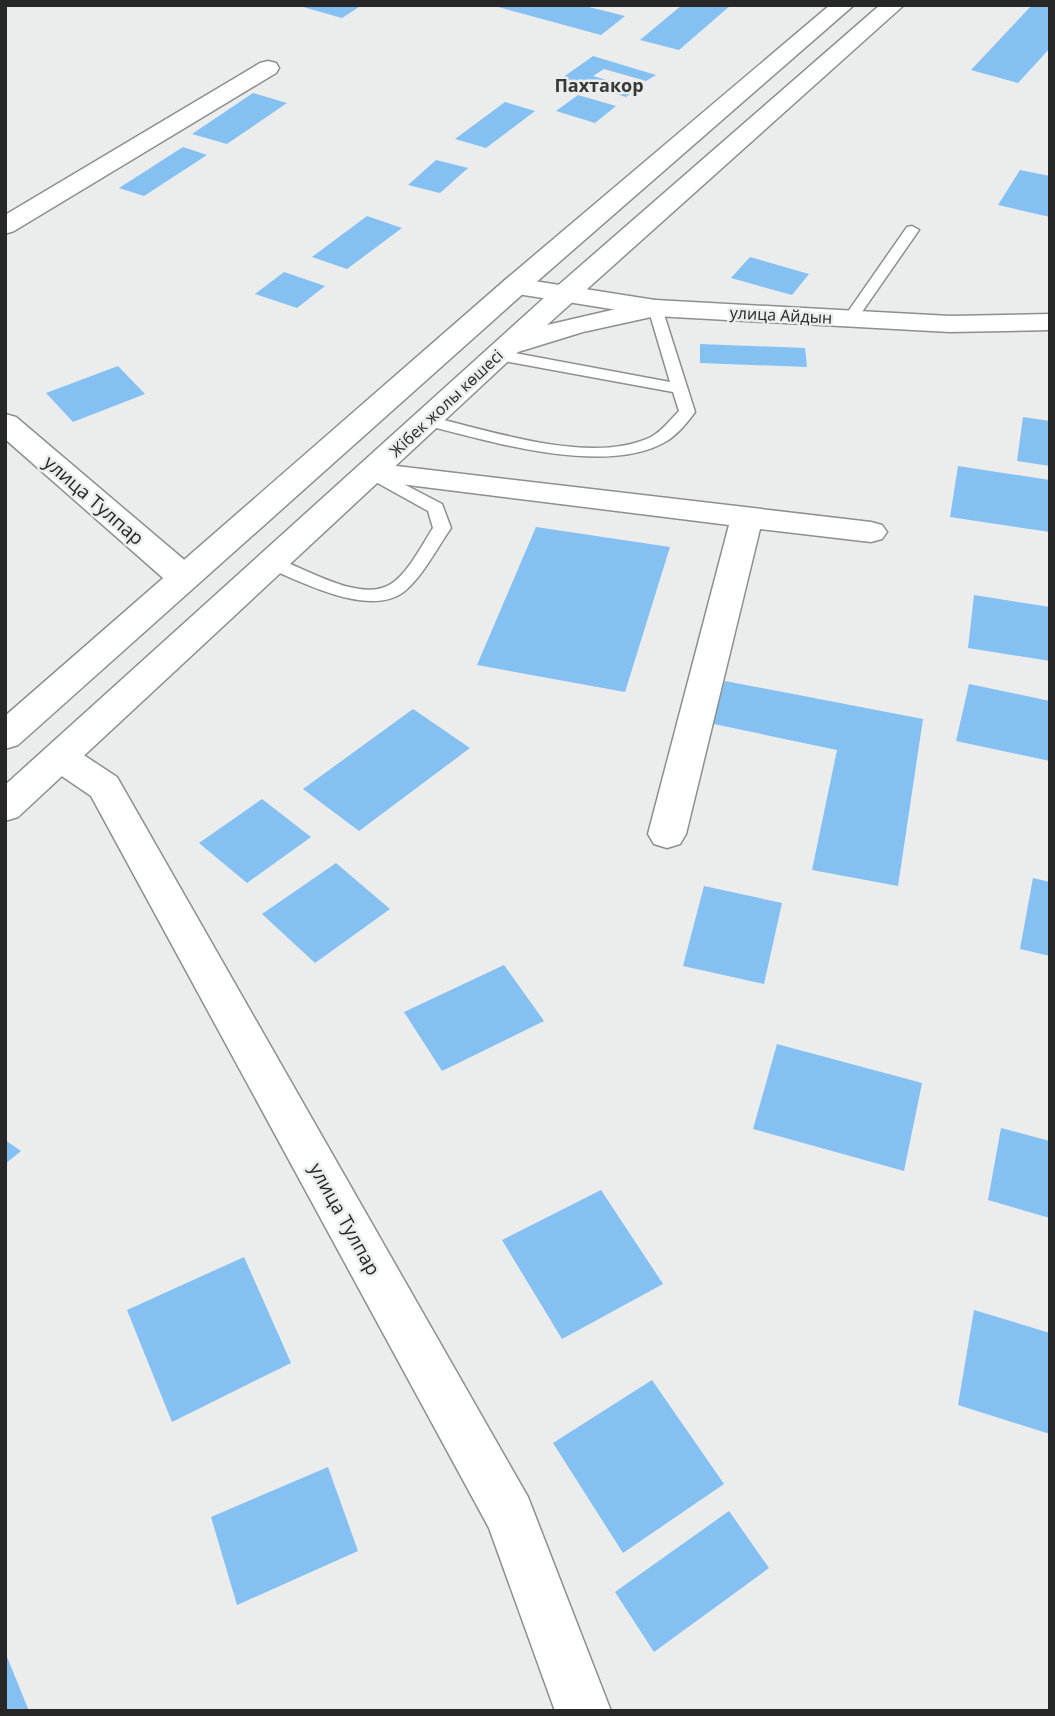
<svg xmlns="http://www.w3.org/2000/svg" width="1055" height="1716" viewBox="0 0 1055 1716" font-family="'Open Sans',sans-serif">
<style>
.building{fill:#85c0f3}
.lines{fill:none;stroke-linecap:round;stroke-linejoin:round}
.lane-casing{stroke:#8d8e8e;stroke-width:3}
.street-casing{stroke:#8d8e8e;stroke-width:3}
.primary-casing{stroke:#8d8e8e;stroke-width:3}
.lane{fill:#fff;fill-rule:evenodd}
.street{fill:#fff;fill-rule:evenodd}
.primary{fill:#fff;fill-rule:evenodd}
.labels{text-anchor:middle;stroke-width:5;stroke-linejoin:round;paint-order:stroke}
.far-street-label{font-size:16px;fill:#272727;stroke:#ebecec}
.far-neighbourhood-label{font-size:18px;font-weight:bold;fill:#383839;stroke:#ebecec}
.street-label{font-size:19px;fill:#272727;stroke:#ebecec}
</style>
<rect width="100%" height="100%" fill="#ebecec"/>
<path class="building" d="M296,5H362L342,18Z
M491,5H581L625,16L601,35Z
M682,5H731L679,50L640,40Z
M1032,5H1050V48L1018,83L971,70Z
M593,56L656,75L646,81L604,69L593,76L637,89L626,97L562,78Z
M253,93L287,103L227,144L192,134Z
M578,95L616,106L595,123L556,111Z
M505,102L535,111L486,148L455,139Z
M183,147L207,155L144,196L119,188Z
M436,160L468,168L440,193L408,185Z
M1020,170L1050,176V217L998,205Z
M367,216L402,228L347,269L312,257Z
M750,257L809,274L792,295L731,278Z
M284,272L325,286L297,308L255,294Z
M700,344L805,348L807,367L700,363Z
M118,366L145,394L73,422L46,393Z
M1023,417L1050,421V466L1017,461Z
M958,466L1050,480V532L950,517Z
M536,527L670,547L625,692L477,665Z
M974,595L1050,607V661L968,648Z
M725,681L923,719L898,886L812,870L837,750L709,723Z
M969,684L1050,701V761L956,741Z
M413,709L470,748L359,831L303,789Z
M262,799L311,837L247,883L199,843Z
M336,863L390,909L315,963L262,914Z
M1033,878L1050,882V956L1020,949Z
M704,886L782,903L764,984L683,966Z
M504,965L544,1021L442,1071L404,1012Z
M777,1044L922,1083L904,1171L753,1129Z
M1001,1128L1050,1141V1218L988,1200Z
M5,1140L21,1151L5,1164Z
M601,1190L663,1284L562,1339L502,1240Z
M244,1257L291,1363L172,1422L127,1310Z
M974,1310L1050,1333V1434L958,1405Z
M652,1380L724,1484L623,1553L553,1443Z
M328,1467L358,1551L237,1605L211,1517Z
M729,1511L769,1568L654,1652L615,1592Z
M5,1652L29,1711H5Z"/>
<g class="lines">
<defs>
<path id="lane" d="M912,226L919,230L855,322H845L842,319L845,316L907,227Z
M655,304L662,308L695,412C687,423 676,436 665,442C604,477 485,440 421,424L419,421L427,416C490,430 590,466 651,437C662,431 670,420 679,411L673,392L498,360L490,355L498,350L670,382L648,308Z
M371,467L442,504L451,528C437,548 424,574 406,590C372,620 300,581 266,567L263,563L266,559L272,557C303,566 359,604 391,584C408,573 422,545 433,528L428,511L365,476L363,472L365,468Z"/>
<path id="street" d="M268,61L276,63L279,68L276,73L14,231L5,234V215L260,63Z
M515,278L655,300L950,316L1050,314V330L950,332L655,316L505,292L501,286L505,280Z
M5,414L16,417L195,569L199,577L195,585L183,588L171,585L5,439Z
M371,463L871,522L882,525L887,532L882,539L871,542L760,529L686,834L680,844L667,848L654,844L648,834L729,525L360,479L356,472L360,465Z
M60,744L73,748L117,777L528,1497L611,1711H555L489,1528L91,796L47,766L42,757L47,748Z"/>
<path id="primary" d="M830,5H854L525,292L18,745L5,749V716L505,280Z
M880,5H904L547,325L655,300L665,302L669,308L665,314L583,332L518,352L18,817L5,821V785L555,288Z"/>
</defs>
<use href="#lane" class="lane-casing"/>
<use href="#street" class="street-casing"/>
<use href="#primary" class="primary-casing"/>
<use href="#lane" class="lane"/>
<use href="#street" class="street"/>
<use href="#primary" class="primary"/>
</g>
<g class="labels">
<g class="far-street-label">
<text transform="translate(781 315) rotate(3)" y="6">улица Айдын</text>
<text transform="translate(446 403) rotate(-43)" y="6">Жібек жолы көшесі</text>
</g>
<g class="far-neighbourhood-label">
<text x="599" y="92">Пахтакор</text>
</g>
<g class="street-label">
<text transform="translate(94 500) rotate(41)" y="7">улица Тулпар</text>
<text transform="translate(345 1219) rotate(61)" y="7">улица Тулпар</text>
</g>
</g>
<rect width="1055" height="1716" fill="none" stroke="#272727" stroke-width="14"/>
</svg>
